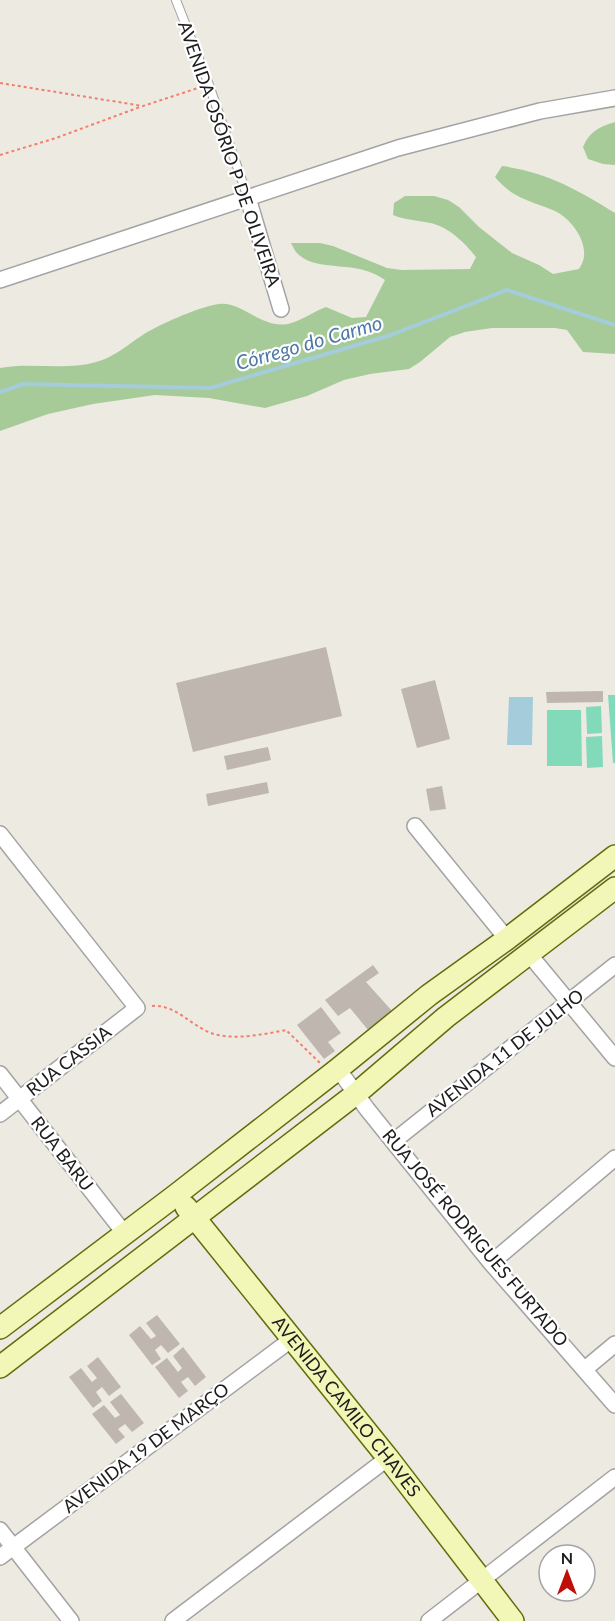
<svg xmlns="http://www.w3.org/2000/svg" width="615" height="1621" viewBox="0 0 615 1621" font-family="Lato,sans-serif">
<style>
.forest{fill:#a6cb98}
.pitch{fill:#82dabb}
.water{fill:#a4ccda}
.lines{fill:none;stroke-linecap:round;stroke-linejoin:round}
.stream{stroke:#a4ccda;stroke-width:4}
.building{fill:#beb6af}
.lane-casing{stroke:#a3a3a3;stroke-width:10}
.street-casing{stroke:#a3a3a3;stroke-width:18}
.secondary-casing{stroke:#606e09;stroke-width:24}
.path{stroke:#f47e6c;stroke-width:2;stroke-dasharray:3 3;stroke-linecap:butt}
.lane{stroke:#fff;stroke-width:8}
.street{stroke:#fff;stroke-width:15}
.secondary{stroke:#f2f7b7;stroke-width:21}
.labels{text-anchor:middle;stroke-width:4.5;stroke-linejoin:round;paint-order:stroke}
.street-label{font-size:18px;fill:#1c1c1c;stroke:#fff}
.water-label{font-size:20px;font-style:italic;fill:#4d78a8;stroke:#fff}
</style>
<rect width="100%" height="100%" fill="#edeae2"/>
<path class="forest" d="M615,122V165L603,164L588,159L583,147C590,131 599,127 615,122Z
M502,166C547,172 578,190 615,213V354L583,352L567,330L555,328H492L465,332L450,337L420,362L409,369L370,374L344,380L307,396L265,408L209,398L155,395L93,404L48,414L0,431V368C31,362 65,371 96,362C119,356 134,338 155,328C170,320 203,306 219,304C242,301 261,329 288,324C301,321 313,312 326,307L352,318L366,317L385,280C357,259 320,273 299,255C296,253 293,247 291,243H320L333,246L387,268L402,270L470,269L476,257C465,243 449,227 430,223C417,220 405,220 393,215L394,203L405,196H434L448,200L459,207L479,227L512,253L539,265L553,274L579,269C581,266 584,260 584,256C586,239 570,218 555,211C542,205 528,202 516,195C507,190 501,184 495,177Z"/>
<path class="pitch" d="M608,695H615V763H613Z
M601,706L602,733L587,734L586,707Z
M547,710H581L582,766H547Z
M602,736L603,767L587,768L586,737Z"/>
<path class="water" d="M509,697H533L532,745H507Z"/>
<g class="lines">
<path class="stream" d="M0,392L23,384L210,388L391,335L507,290L615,325"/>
</g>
<path class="building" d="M326,647L342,716L193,752L176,683Z
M435,680L450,739L417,748L401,689Z
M603,691V702L547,703L546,692Z
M268,747L271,760L227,770L224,756Z
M267,782L269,793L208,806L206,794Z
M442,786L446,809L430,811L426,789Z
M373,965L379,973L366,982L393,1012L368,1030L350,1008L338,1016L325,1000Z
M321,1007L341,1033L328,1042L335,1051L324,1059L297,1025Z
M157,1315L180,1344L168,1353L161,1345L155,1350L161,1359L152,1365L129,1335L140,1326L151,1339L156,1336L146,1323Z
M183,1347L206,1377L195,1386L188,1377L181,1382L188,1391L179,1398L155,1367L167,1358L178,1372L182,1368L173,1356Z
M98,1357L121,1387L109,1396L102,1387L96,1392L102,1401L93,1408L69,1377L81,1368L92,1382L97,1378L87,1366Z
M121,1394L144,1423L132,1432L125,1424L118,1429L125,1437L116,1444L92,1414L104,1405L115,1418L120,1415L110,1402Z"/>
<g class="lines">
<defs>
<path id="lane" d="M176,0L209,85L248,198"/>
<path id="street" d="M248,198L281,309
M0,280L398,148L540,111L615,98
M415,826L507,939
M0,834L137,1008L0,1114
M529,954L615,1058
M338,1069L367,1109L491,1263L615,1405
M0,1074L125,1234
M394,1141L615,965
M491,1263L615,1158
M585,1369L615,1344
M0,1530L71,1621
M0,1557L292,1339
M173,1621L388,1458
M429,1621L615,1477"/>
<g id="secondary">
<path id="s1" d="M186,1207L388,1458L513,1621"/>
<path d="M0,1328L176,1195L338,1069L429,995L507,939L615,856"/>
<path d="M0,1367L357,1093L446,1017L615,888"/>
</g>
</defs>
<use href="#lane" class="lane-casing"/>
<use href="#street" class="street-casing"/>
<use href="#secondary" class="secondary-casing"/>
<path class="path" d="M0,83L143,106L198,88
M0,155L56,138L140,107
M152,1006C175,1004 190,1025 211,1033C232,1041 265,1034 286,1030L320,1063"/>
<use href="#lane" class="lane"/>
<use href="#street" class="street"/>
<use href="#secondary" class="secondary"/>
</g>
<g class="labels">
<g class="street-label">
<text transform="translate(229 154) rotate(71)" y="6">AVENIDA OSÓRIO P DE OLIVEIRA</text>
<text transform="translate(505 1053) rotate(-38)" y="6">AVENIDA 11 DE JULHO</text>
<text transform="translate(69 1061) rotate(-38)" y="6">RUA CASSIA</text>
<text transform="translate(62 1154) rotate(52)" y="6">RUA BARU</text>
<text transform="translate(475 1238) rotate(50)" y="6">RUA JOSÉ RODRIGUES FURTADO</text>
<text dy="6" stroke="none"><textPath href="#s1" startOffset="256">AVENIDA CAMILO CHAVES</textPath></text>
<text transform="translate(146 1448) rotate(-37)" y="6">AVENIDA 19 DE MARÇO</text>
</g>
<g class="water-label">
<text transform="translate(309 343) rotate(-16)" y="7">Córrego do Carmo</text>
</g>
</g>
<g transform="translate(567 1573)"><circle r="28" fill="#ffffff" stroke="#a4a4a4" stroke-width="1.5"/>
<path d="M0-4.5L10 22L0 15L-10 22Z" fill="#c10d07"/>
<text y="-9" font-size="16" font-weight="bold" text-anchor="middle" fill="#1c1c1c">N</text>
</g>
</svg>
